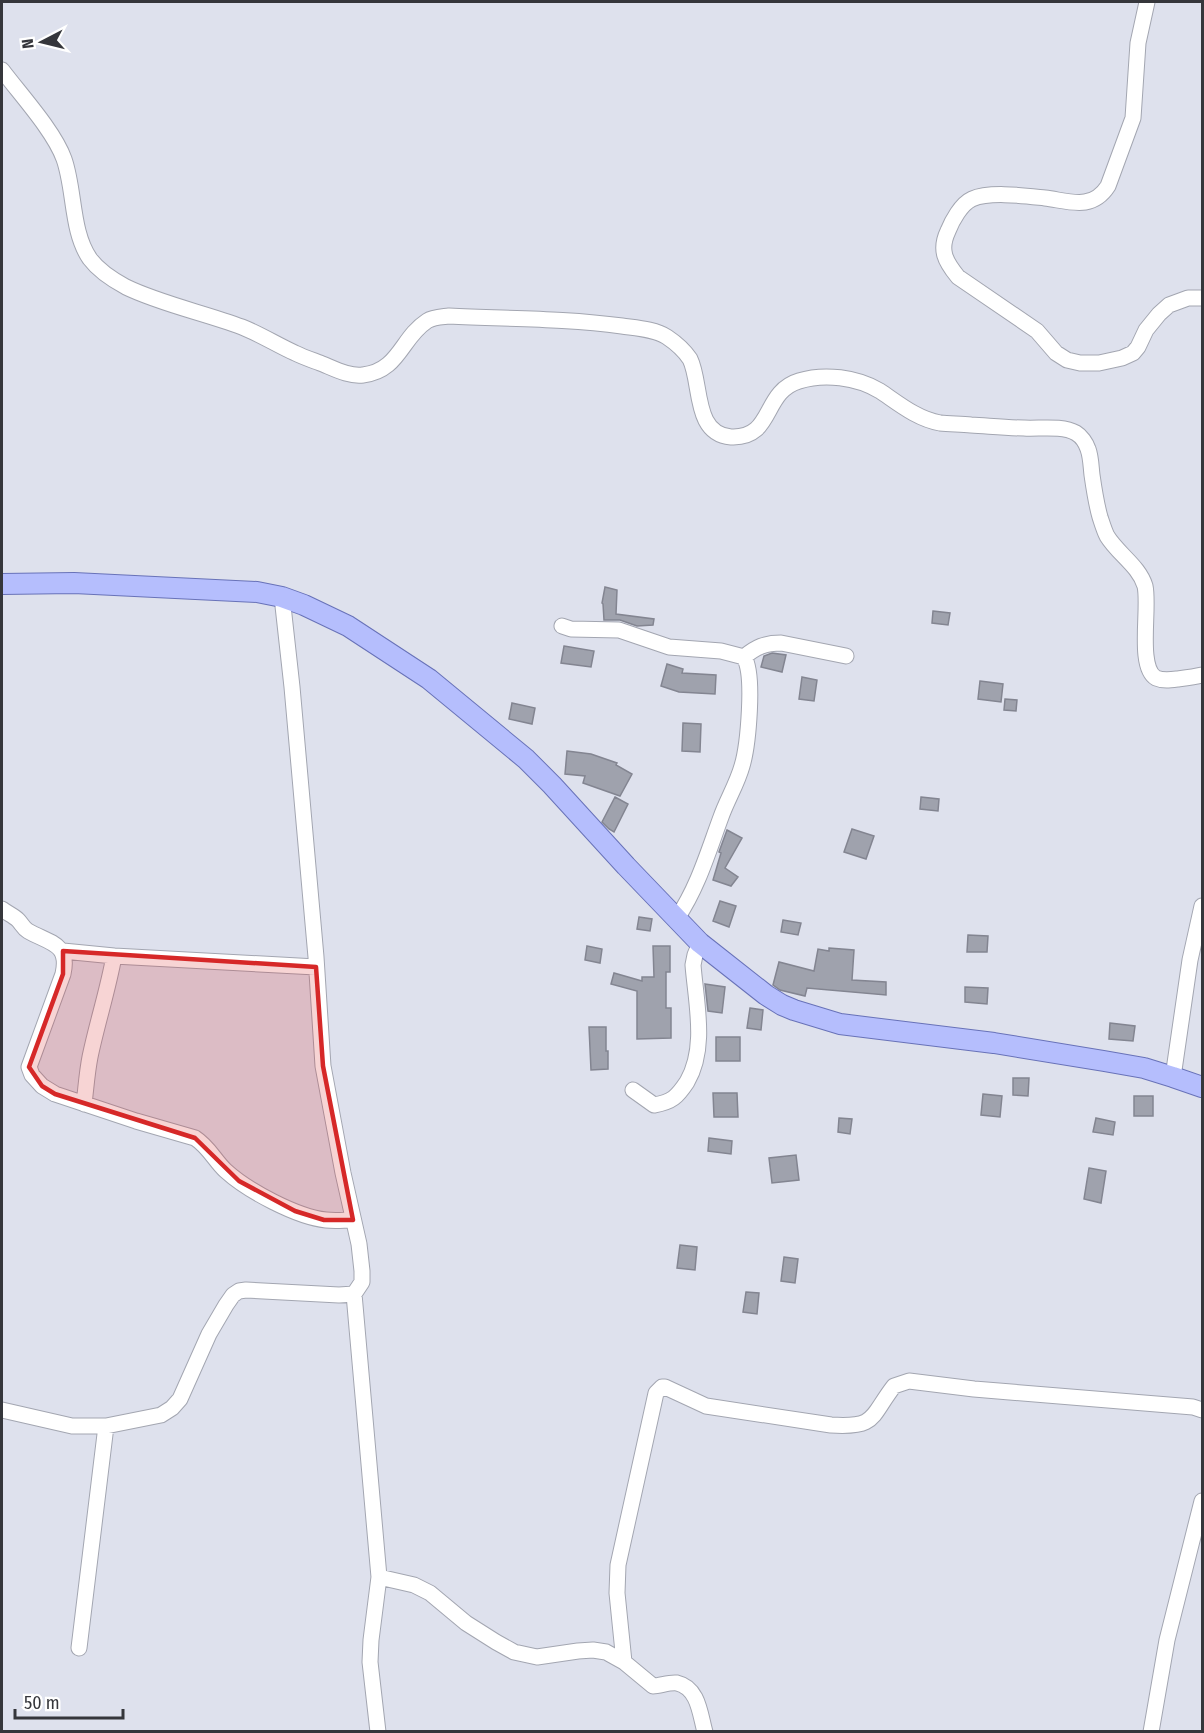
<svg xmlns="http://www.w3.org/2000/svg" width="1204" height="1733" viewBox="0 0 1204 1733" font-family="'Fira Sans Condensed',sans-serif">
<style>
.building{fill:#9fa2ad;stroke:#838591;stroke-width:1.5}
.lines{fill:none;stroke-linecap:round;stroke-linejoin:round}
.minor-casing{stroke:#a3a6b1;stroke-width:17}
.major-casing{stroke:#6872b8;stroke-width:22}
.minor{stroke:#fff;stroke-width:15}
.major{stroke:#b5befd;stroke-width:20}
.marked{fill:#d62828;fill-opacity:0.2;stroke:#d62828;stroke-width:4.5;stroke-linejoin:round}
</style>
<rect width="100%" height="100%" fill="#dee1ed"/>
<path class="building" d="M605,587L617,590L616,614L654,619L653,625L637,626L620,620H604L603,604L602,603Z
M933,611L950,613L948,625L932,623Z
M564,646L594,651L591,667L561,663Z
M772,653L786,655L782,672L761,667L764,656Z
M667,664L683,669L682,673L716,675L715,694L679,692L661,686Z
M802,677L817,680L814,701L799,699Z
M980,681L1003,684L1001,702L978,699Z
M1005,699L1017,700L1016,711L1004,710Z
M512,703L535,708L532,724L509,719Z
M683,723L701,724L700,752L682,751Z
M567,751L591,754L617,763L616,765L632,774L620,796L583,783L585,776L565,774Z
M615,797L628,804L614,832L609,829L602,822Z
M921,797L939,799L938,811L920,809Z
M852,829L874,836L866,859L844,852Z
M727,830L742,838L725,868L738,877L731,886L713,880L721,853L719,852Z
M720,901L736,906L729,927L713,921Z
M639,917L652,919L650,931L637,929Z
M783,920L801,923L798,935L781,932Z
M968,935L988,936L987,952H967Z
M587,946L602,949L600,963L585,960Z
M653,946H670V972H666V1008H671V1038L637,1039V991L611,984L614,973L642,981V977H654Z
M829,948L854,950L852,980L886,982V995L807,988L805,996L780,990L773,985L779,962L814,971L818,949L829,951Z
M705,984L725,987L722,1013L708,1011Z
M965,987L988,988L987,1004L965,1002Z
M750,1008L763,1010L761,1030L747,1028Z
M1110,1023L1135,1026L1133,1041L1109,1039Z
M589,1027H606V1051H608V1069L591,1070Z
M716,1037H740V1061H716Z
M1013,1078H1029L1028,1096L1013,1095Z
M713,1093H737L738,1117H714Z
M983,1094L1002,1096L1000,1117L981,1115Z
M1134,1096H1153V1116H1134Z
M839,1118L852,1119L850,1134L838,1132Z
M1096,1118L1115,1122L1113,1135L1093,1132Z
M709,1138L732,1141L731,1154L708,1151Z
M796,1155L799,1180L772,1183L769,1158Z
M1089,1168L1106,1171L1101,1203L1084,1199Z
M680,1245L697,1247L695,1270L677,1268Z
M784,1257L798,1259L795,1283L781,1281Z
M746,1292L759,1293L757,1314L743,1312Z"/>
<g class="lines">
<defs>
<path id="minor" d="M1147,2L1138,43L1133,118L1108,186C1092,211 1069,201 1045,198C1026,196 990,191 972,199C961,204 952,221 948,231C939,250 945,261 958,277L1037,331L1056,353L1067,360L1080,363H1099L1122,358L1133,353L1138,347L1146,330L1159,314L1169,305L1188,298H1202
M2,70C20,94 54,131 64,159C75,190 71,232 90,259C99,271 113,280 126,287C161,304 205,313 242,327C260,334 277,345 295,353C303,357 312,360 320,363C333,368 349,377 363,375C399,371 401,338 427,321C433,317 441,317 449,316C506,319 565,318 622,326C636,328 655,329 667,337C676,343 684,350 690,359C702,383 693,434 731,437C774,439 762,392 799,381C824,373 857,377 880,391C898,403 917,419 940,423C950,424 961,424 971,425C989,426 1006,428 1024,428C1039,429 1062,425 1076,433C1081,436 1086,443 1088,449C1091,457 1091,467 1092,475C1094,489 1096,503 1100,517C1102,523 1104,530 1107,536C1118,554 1139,566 1145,586C1150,607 1137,667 1156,678C1163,681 1170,680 1177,679C1185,678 1194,677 1202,675
M562,626L571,629L619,630L669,647L721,651L744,657C755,675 748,746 742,766C737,784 727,800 721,817C708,852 698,887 677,918
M744,657C756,647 765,643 781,643L846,656
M2,909C7,913 14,916 18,920C22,924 23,928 28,931C49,943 70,943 63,974L29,1067L32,1075L42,1086L55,1094L136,1121L195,1138C209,1147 215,1161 226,1171C248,1191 297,1217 326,1220C335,1221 344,1220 353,1220
M63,951L114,956
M1173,1077L1190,960L1202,906
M633,1090L654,1105C672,1102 677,1097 687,1082C707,1048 696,1003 693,965L695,955L700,943
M84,1104C86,1088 87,1072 90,1057C97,1023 108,990 114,956L316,967
M354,1294L379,1577L371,1640L370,1662L378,1732
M2,1410L72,1426H106L161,1415L172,1408L180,1399L209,1334L226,1305L233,1295L239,1291L246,1290L339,1295L354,1294L362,1282V1271L359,1244L343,1173L323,1066L316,957L292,687L282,597
M379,1577L414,1585L430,1593L466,1623L496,1642L514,1652L537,1657L578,1651L593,1650L606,1652L624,1662L653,1686C660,1686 669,1682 677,1683C699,1688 700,1715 705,1732
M79,1648L106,1426
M624,1662L617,1593L618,1565L656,1393L662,1387H665L706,1406L831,1425C877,1428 870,1417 894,1386L909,1381L974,1389L1193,1407L1202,1410
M1151,1732L1167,1640L1202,1501"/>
<path id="major" d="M2,584L74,583L257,592L282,597L304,605L348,626L429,679L526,759L552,785L626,866L700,943L766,995L782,1005L794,1010L840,1024L994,1043L1104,1061L1144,1068L1173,1077L1202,1087"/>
</defs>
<use href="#minor" class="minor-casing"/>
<use href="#major" class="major-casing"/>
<use href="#minor" class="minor"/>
<use href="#major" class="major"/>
</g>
<path class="marked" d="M63,951L316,967L323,1066L353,1220H324L295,1211L239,1181L195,1138L55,1094L42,1086L29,1067L63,974Z"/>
<rect width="1204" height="1733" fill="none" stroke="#35363b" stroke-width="6"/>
<g transform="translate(42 42) rotate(263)" stroke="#ffffff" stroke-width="4.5" paint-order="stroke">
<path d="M0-4.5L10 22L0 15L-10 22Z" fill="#35363b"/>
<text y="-9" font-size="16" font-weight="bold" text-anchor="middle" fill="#35363b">N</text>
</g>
<path d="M15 1709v9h108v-9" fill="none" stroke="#35363b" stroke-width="3"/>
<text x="24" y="1709" font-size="18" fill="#35363b" stroke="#ffffff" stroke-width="4.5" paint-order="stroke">50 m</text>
</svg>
